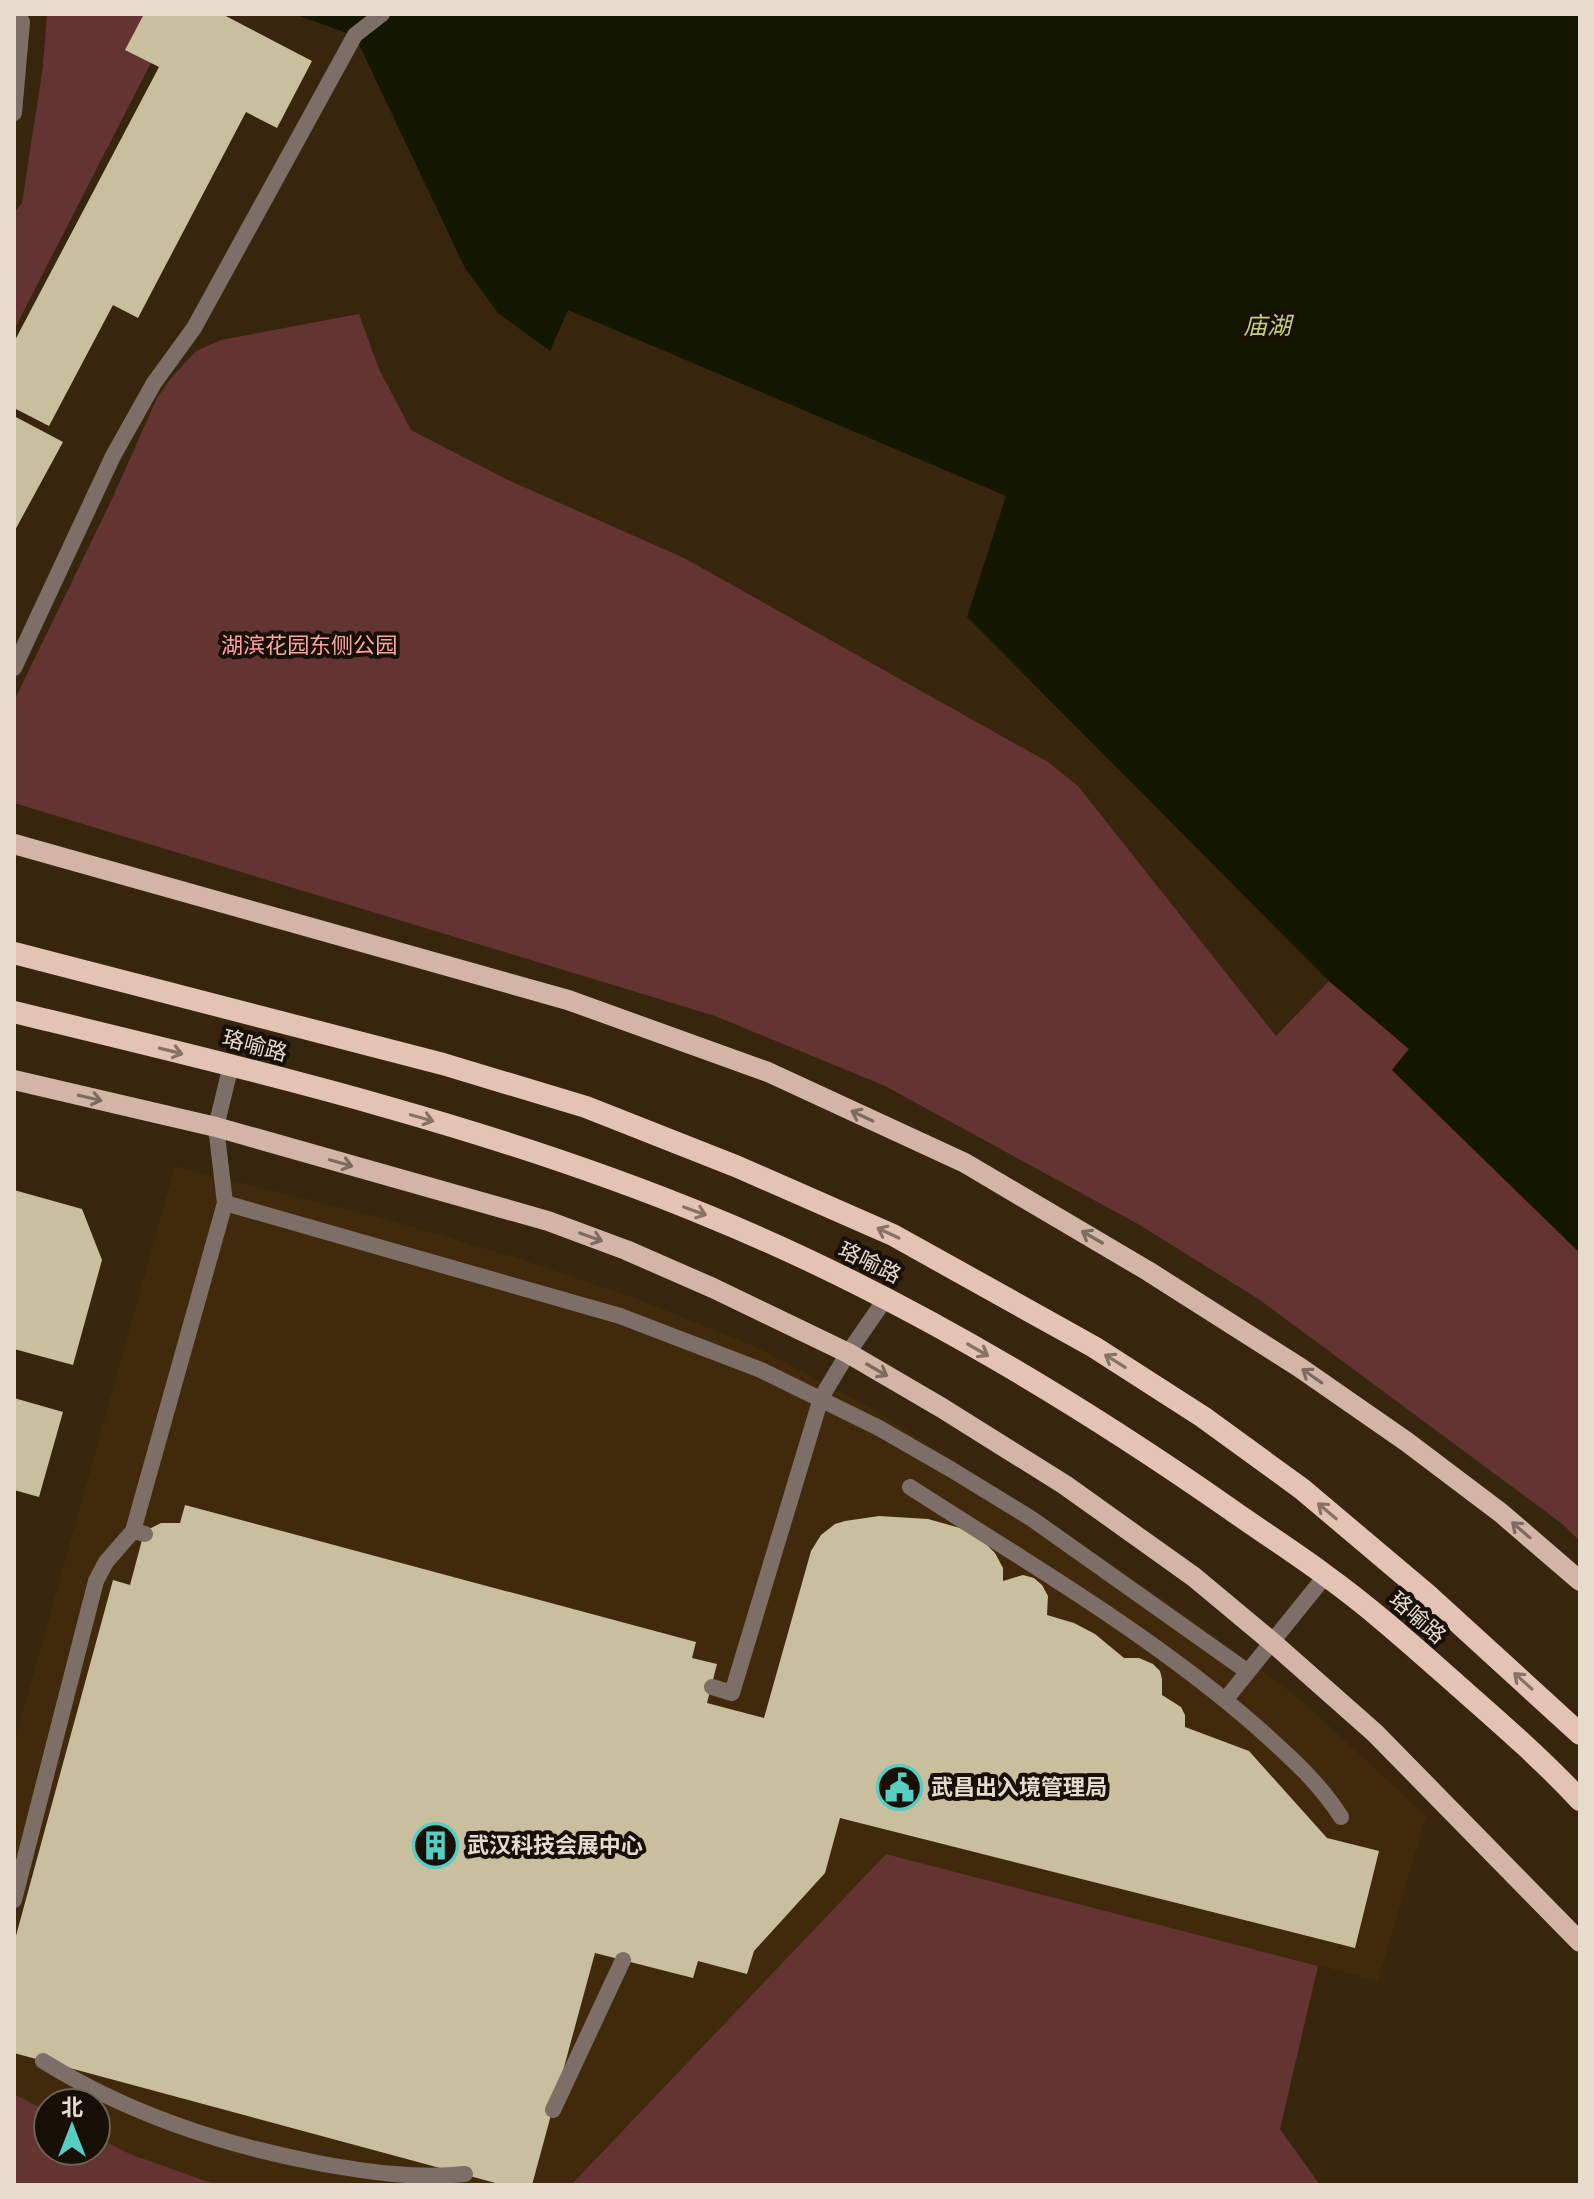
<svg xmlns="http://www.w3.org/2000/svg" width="1594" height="2199" viewBox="0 0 1594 2199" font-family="'Noto Sans','Noto Sans SC',sans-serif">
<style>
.built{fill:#41290b}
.green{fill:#633432}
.water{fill:#141700}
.building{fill:#c9bf9e}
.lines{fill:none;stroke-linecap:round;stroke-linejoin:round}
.service{stroke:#7d6f68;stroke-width:16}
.primary{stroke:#d2b5a7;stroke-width:20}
.trunk{stroke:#e3c3b4;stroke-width:22}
.oneway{stroke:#887266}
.oneway2{stroke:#7e6b5f}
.labels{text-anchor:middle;stroke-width:8;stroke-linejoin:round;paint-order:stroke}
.park-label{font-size:22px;fill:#ffa5a1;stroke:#181007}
.street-label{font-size:22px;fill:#e7dbcd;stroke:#181007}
.poi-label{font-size:22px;font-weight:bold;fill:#e7dbcd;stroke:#181007;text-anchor:start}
.water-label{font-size:24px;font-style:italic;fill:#c2cf7d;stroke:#181007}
</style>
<rect width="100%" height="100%" fill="#38250e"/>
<path class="built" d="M175,1166L379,1217L511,1256L635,1298L754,1346L869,1407L1023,1504L1169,1603L1299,1698L1426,1816L1378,1981L886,1854L571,2185H217L130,2154L96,2137V2103H48V2112L14,2094V1744Z"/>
<path class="green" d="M47,14H176L14,330V213L22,203L43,66Z
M359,314L379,369L411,430L508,480L684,558L1048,762L1078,786L1276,1036L1329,981L1409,1049L1392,1070L1580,1253V1541L1561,1523L1260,1300L1138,1224L885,1086L715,1016L14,803V701L112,499L157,398L171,378L196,351L221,340Z
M886,1854L1318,1966L1280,2129L1320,2185H571Z
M14,2094L48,2112V2151H96V2137L130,2154L217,2185H14Z"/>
<path class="water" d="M294,14H1580V1253L1392,1070L1409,1049L1329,981L967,617L1006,496L568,310L550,351L498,313L465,268L355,36Z"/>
<path class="building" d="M144,14H222L312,61L277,128L246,112L138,318L113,305L49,426L14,408V342L159,67L125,50Z
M14,416L63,442L14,532Z
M14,1190L82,1209L102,1260L73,1365L14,1349Z
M14,1398L63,1412L39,1497L14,1490Z
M185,1505L696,1642L692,1658L717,1664L707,1703L764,1718L811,1551L821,1535L835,1524L845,1521L879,1516L928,1519L960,1528L986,1544L995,1553L1003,1568V1581L1023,1575L1034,1578L1042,1585L1048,1596L1047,1615L1074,1623L1095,1634L1124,1658H1139L1153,1664L1160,1671L1162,1679V1695L1181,1707L1185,1715V1727L1249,1751L1327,1838L1379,1851L1355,1948L840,1818L825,1873L754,1951L747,1974L698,1961L693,1978L595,1953L532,2185H503L14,2053V1943L113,1580L130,1585L142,1540L149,1529L161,1523H180Z"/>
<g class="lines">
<path class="service" d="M14,113L22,22L18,14
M14,668L113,456L154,383L194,328L355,35L382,14
M225,1203L620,1316L761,1370L879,1428L952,1470L1032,1519L1248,1672
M910,1487C1028,1563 1152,1635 1258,1728C1288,1755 1319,1782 1341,1817
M145,1534L133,1531L225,1203L216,1127L231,1065
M712,1687L732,1693L821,1398L848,1353L886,1298
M1226,1699L1326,1575
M14,1900L96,1581L106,1562L133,1531
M43,2061C129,2114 220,2144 318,2163C367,2172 415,2179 465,2174
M553,2110L623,1960"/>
<path class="primary" d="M14,844L568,1000L768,1072L965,1163L1148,1271L1299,1367L1407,1442L1501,1513L1580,1581
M14,1080L216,1127L548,1221L626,1250L713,1288L848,1353L942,1408L1065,1485L1194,1577L1272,1642L1375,1733L1580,1942"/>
<path class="trunk" d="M14,953L443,1064L586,1107L738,1167L893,1235L1094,1347L1203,1417L1302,1489L1430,1597L1580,1734
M14,1012C248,1069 485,1124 708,1216C892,1291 1068,1396 1230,1509C1261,1531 1294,1552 1325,1575C1371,1608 1413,1646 1456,1684C1498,1721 1541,1758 1580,1800"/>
</g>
<defs><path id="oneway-shaft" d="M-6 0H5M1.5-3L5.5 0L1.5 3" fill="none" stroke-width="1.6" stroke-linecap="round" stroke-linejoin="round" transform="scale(2)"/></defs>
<g class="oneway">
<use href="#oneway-shaft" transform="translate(171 1051) rotate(14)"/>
<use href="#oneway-shaft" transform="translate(422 1118) rotate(16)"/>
<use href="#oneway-shaft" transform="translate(695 1211) rotate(20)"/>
<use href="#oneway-shaft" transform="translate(888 1233) rotate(-155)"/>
<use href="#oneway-shaft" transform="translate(978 1350) rotate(30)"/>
<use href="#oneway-shaft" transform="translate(1115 1361) rotate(-148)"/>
<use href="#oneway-shaft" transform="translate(1327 1511) rotate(-140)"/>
<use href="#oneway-shaft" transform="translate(1523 1681) rotate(-138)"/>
</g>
<g class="oneway2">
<use href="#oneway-shaft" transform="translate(90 1098) rotate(13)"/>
<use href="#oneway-shaft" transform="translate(862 1116) rotate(-155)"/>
<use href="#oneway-shaft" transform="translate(341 1163) rotate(16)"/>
<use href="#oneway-shaft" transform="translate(591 1237) rotate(20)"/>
<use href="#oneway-shaft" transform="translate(1092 1237) rotate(-150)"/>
<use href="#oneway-shaft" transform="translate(877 1370) rotate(30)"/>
<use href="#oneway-shaft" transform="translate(1312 1376) rotate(-145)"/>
<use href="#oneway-shaft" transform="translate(1521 1530) rotate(-139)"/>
</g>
<defs>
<symbol id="civic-ring" viewBox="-11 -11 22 22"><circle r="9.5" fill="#181007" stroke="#57cec1" stroke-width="1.5"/><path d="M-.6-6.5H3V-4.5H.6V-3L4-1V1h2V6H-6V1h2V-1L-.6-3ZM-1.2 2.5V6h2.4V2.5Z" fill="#57cec1"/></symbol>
<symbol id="building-ring" viewBox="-11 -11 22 22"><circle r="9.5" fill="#181007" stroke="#57cec1" stroke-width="1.5"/><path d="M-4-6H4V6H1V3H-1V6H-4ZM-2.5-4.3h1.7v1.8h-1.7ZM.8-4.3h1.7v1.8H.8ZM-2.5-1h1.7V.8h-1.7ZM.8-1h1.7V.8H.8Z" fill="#57cec1"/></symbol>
</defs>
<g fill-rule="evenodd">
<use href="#civic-ring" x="874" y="1762" width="51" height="51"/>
<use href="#building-ring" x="410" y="1820" width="51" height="51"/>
</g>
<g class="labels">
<g class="park-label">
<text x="309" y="653">湖滨花园东侧公园</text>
</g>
<g class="street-label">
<text transform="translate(255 1045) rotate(15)" y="8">珞喻路</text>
<text transform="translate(870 1262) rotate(26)" y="8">珞喻路</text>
<text transform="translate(1418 1617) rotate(41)" y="8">珞喻路</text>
</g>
<g class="poi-label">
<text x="931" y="1795">武昌出入境管理局</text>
<text x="467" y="1853">武汉科技会展中心</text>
</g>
<g class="water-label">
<text x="1267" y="334">庙湖</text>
</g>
</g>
<rect width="1594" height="2199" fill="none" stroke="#e7dbcd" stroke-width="32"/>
<g transform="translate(72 2127)"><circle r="38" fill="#181007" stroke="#6b6156" stroke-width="2"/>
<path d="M0-6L14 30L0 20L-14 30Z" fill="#57cec1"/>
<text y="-12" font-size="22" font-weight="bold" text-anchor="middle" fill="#e7dbcd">北</text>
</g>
</svg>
